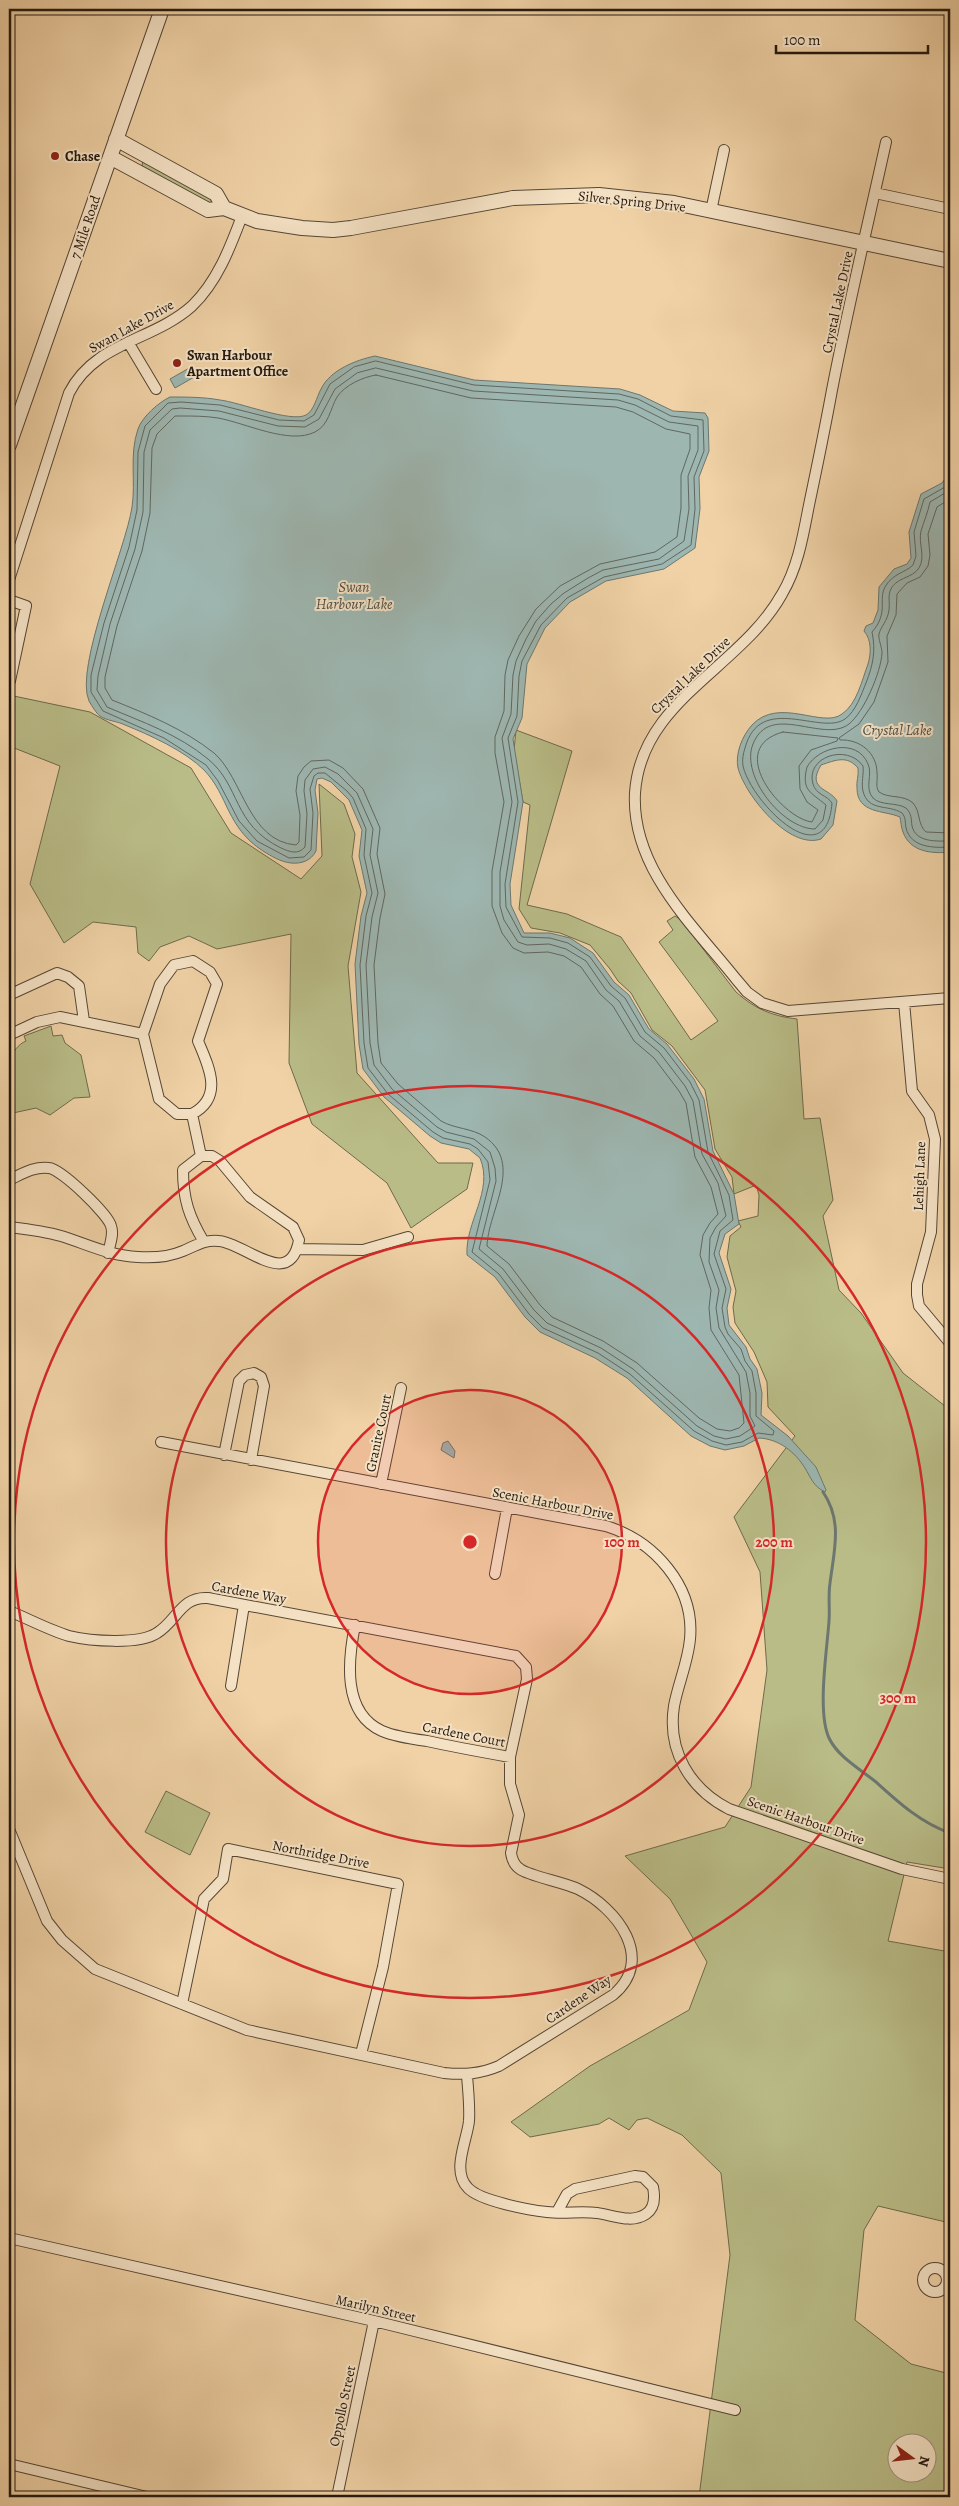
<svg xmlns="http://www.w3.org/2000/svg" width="959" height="2506" viewBox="0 0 959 2506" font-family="Alegreya,serif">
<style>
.green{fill:#b9bc87;stroke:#6e6a4b;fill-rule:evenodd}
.water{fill:#9db6b0;stroke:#6c7770}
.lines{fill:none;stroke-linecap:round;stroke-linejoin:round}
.shore{stroke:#606760;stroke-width:1}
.stream{stroke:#6c7770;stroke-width:3}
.minor-casing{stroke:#564635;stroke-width:12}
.tertiary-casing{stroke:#564635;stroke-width:16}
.minor{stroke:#f5e2c5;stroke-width:10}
.tertiary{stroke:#f5e2c5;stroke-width:14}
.ring{fill:none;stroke:#d62828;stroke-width:2.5}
.poi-dot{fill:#8f2418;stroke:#f5e2c5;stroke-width:2}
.labels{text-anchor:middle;stroke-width:4;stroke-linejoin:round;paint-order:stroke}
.poi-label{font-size:14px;font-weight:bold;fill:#23180f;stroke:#f5e2c5;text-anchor:start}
.street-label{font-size:14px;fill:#23180f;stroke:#f5e2c5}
.water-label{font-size:15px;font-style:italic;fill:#4e4f47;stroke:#f5e2c5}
.centre{fill:#d62828;stroke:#f5e2c5;stroke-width:2.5}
.ring-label{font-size:15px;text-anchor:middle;font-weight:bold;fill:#d62828;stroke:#f5e2c5;stroke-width:4;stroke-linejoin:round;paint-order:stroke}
</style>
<rect width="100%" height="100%" fill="#f0d2a6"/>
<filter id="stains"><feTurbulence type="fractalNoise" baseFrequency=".004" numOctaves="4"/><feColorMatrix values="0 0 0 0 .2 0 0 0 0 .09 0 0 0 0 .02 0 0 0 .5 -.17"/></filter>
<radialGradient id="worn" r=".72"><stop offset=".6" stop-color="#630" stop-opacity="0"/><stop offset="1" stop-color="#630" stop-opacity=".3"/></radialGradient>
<path class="green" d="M143,159L213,197L214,202L209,204L142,166Z
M9,695L90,712L191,768L231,833L301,879L322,856L319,784L344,804L355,834L352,857L361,892L348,966L357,1073L438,1163H473L467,1189L411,1228L387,1183L312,1124L289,1063L291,934L217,949L189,936L160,947L149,961L138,953L136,927L93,922L64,943L30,884L60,766L9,746Z
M516,730L572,751L527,905L567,914L621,937L691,1040L718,1021L659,942L673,930L667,921L675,916L681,920L736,992C755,1009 772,1016 797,1019L804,1119L820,1118L833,1200L823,1216L839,1290L861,1313L903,1373L950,1410V1869L907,1862L888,1941L950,1952V2223L878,2206L864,2230L855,2320L911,2364L950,2374V2497H699L730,2255L721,2173L682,2135L647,2118L637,2120L629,2130L609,2118L599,2124L530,2137L511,2122L590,2066L689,2010L707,1962L670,1899L625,1856L725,1827L751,1787L767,1670L760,1572L734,1517L795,1436L768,1407L767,1382L754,1352L735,1323L733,1307L736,1291L727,1257L730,1236L741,1227L738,1221L758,1216L759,1195L757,1188L754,1186L734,1194L732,1177L715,1149L705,1090L672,1046L652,1030L631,993L618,981L610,969L590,945L560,933L531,928L519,909L530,805L523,802L514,750ZM896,2444H926V2474H896Z
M51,1026L53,1036L62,1035L65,1043L81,1055L90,1097L74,1098L50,1115L36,1108L13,1113C15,1103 11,1095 9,1086C5,1070 10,1048 26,1041L24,1036Z
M166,1791L210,1813L190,1855L145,1832Z"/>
<path class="water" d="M375,356L474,380L620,389L640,395L673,411L705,413L708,418L709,451L699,477L700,509L695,548L664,569L606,581L570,602L545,628L527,664L522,718L513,739L523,802L510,884L511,905L524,933H550L570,938L593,953L614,982L629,995L649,1029L667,1044L694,1079L704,1099L713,1151L734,1194L739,1224L725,1234L719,1253L731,1289L727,1308L729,1325L746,1347L750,1359L757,1369L762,1393L761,1415L788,1436L816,1467L826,1490L825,1492C813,1486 811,1478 805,1468C795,1452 779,1439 759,1438L744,1446L725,1450L710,1446L691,1436L627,1378L595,1358L540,1332L525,1317L495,1277L467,1255C465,1222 494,1191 480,1158L469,1149L441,1143L430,1136L384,1097L363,1069L359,1044L355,964L361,916L367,893L359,856L362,830L349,800L331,782L322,778L317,779L315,790L318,813L316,851C311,861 301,864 291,863C281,862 271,856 263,851C226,827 229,796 204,770C185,751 150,735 125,725C117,721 107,721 100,716C96,713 92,706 89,701C74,668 126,548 132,507C136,481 129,455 138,429C142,417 159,402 170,397C186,397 204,397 220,400C239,402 291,423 306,415C314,411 317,396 321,389C330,370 356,360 375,356Z
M191,367L196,376L175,388L170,379Z
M950,472V852C932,854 910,852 903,832C901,827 901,822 900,817C884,810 857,814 857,788C856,782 859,776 858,768C847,755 836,760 821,765C806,790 830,788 837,801L833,825L821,839C789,850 745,795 738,768C735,754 742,736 752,725C779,696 823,729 842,714C857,704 862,680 868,664C871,654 872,640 864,631L866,626L873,623L878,610L879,587L894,569L907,564L911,558L909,532L921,494L942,483Z
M448,1441L455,1451L454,1458L441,1450L443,1443Z"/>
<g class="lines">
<path class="shore" d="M376,361L474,385L619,394L638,399L671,416L703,420L704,451L694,477L695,509L691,545L662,564L604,577L567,598L541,625L522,661L519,676L517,716L508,738L518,802L505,884L506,907L522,937L550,938L568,943L590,957L611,986L625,998L645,1032L664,1048L690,1082L699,1100L708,1152L729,1195L733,1220L720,1231L714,1254L726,1289L722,1308L725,1327L728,1334L741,1349L745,1361L752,1371L756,1393V1416L774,1431L773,1435L758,1433L742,1442L726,1445L712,1441L694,1431L630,1374L598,1353L543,1328L529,1314L499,1274L472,1252L490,1180L488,1162L478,1149L470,1144L443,1138L433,1132L388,1094L368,1068L364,1043L360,965L366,916L372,893L364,855L366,829L353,798L347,791L325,773H318L314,776L310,789L313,813L311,850L304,857L289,858L257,841L239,821L218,781L206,765L164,738L103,711L91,692V675L104,623L129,547L137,510L138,452L145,426L168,403L181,402L220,405L279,420L304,421L314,415L330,384L354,367Z
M376,368L473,391L618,400L635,405L669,422L698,426V450L688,476L689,509L684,541L659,559L603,570L588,578L564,593L551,604L536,621L526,639L516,661L513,675L511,714L502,738L512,802L500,872V906L504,920L518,942L527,945L549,944L566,949L586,961L606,990L619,1001L640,1036L659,1052L685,1086L693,1101L702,1154L718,1183L726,1216L716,1227L710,1238L709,1262L719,1290L716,1308L719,1328L746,1372L750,1393V1416L755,1426L740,1436L726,1439L714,1436L697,1426L633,1369L601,1348L547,1323L534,1310L503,1269L479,1249L496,1181L495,1168L490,1152L474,1139L446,1132L437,1127L392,1089L374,1065L370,1043L366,965L372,917L378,893L370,855L373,829L357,793L338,774L325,767L313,769L305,780L304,791L307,814L305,847C298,855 290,852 281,848C232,824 241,786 208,759C178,734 142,722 107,707L97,690L98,676L110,624L135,549L143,512L144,452L150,430L172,409L180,408L219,411L278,426L305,427L319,419L335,389L357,373Z
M376,375L471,398L616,407L633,412L666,429L690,434V449L681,475V508L677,537L655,552L600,564L560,586L536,609L519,636L508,660L505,675L504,711L495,737V753L504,802L492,871V906L502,933L513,948L524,953L548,952L564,956L581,967L600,994L613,1006L634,1041L654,1058L679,1091L686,1103L695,1157L711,1187L718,1214L710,1223L703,1235L700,1255L711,1290L709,1308L711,1330L739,1375L744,1423L739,1428L730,1431L717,1429L699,1418L637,1363L603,1341L552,1317L540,1305L509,1264L487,1246C488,1211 524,1164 485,1137C472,1128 455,1129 441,1121L398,1084L381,1063L378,1043L374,965L380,918L385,894L377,854L380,828L363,789L343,768L329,760L311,761L304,767L298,776L296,791L300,815L299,842L296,845C248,841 243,778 214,753C184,729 147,714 112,700L105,688V677L117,626L142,551L150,513L152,448L157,434L175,416H180C193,416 206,416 218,418C246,423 289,445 315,432C329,425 330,409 337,397C345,385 363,377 376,375Z
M950,480L945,487L924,499L914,532L916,556L913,565C905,573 893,573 885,587C878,600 889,613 872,632C876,651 873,665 866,683C861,695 856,711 845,719C821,736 760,692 745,748C743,754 742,760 743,766C751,802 826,878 832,803C827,795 816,795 813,784C805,757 847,743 863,766C864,774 861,783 863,791C868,812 888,804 902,813C906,818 905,822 906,828C911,848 934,848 950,847
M950,490L930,502C928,512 924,521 921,531C918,544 926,556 919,568C912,579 895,577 890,591C888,596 890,604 889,610C888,620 880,628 879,634C878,639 882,647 882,653C881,672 864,712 849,724C823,744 770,701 753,744C740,776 783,829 815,829L823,820L826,805C811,792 801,791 807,767C818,747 857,737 868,764C873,774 864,788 873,798C881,806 896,802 906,808C912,814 911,819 912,826C916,843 937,841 950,841
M950,499L937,507L928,534L930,555L928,566L920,577L907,583L897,594L896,615L887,636L888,662L874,702L859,724L839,738L840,740C860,739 877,753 877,773C878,780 875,786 879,792C889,799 903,794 913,803C921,812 917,824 926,832L950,833
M783,732L838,738L837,741L811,750L799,766L800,789L807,802L818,810L812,822C783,819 723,748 783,732Z"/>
<path class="stream" d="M823,1492C843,1521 834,1551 830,1583C828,1596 830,1609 829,1621C827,1650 817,1712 829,1738C838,1757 860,1769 876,1782C898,1802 921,1823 950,1833"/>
<defs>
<path id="minor" d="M886,142C868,224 848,307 832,390C825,428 817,467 809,505C803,536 798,567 782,594C741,668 641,700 635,793C631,868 693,925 736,979L747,992L762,1003L788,1011L950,998
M875,193L950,209
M711,211L724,150
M128,342L156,389
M9,580L69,393C95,342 153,341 192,306C217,282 230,248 242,216
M9,600L26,606L10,681
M9,995L57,973L68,977L79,986L84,1021
M904,1002L912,1091L929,1115L935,1139L931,1232L917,1284V1295L919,1306L950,1343
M143,1034L160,984L174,965L193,961L210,972L217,984L198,1041C209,1067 224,1097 192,1114L201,1156
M143,1034L159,1099L177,1114H192
M9,1035L37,1022L60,1017L143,1034
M201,1156L183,1170C183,1199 189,1217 204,1242
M9,1180C22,1174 34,1166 49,1168C61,1169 108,1214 111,1226C114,1234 110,1244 108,1253
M9,1227C26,1229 44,1231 61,1236C87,1244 110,1256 138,1257C153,1258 169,1257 183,1251C195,1246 205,1239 219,1241C245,1243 290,1291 299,1240L293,1227L250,1197L220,1161L212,1156H201
M297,1249L363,1250L408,1237
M161,1442L606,1526C654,1541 695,1586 690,1639C688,1662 678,1684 674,1706C667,1751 690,1789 729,1809L902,1869L950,1879
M224,1455L239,1381L245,1375L254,1373L261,1377L264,1386L251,1460
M381,1484L401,1388
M495,1574L507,1508
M9,1611C29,1619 49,1630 69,1636C90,1641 139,1645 157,1633C177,1621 181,1596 208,1598L516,1656L526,1667L527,1679L510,1757V1784L519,1815L511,1853C512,1860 514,1865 520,1869C529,1876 563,1882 578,1889C617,1908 656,1959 613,1995L499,2066C480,2074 465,2075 444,2073L247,2030L95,1969L62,1940L47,1921L9,1829
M355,1625C348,1660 342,1713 382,1731C396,1737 412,1739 427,1741C454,1747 482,1752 510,1757
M231,1686L244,1605
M182,2004L204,1899L223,1879L228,1849L398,1884L383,1967L361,2054
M467,2075C468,2090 470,2106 469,2121C467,2141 451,2171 468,2188C480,2201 529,2210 547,2212C564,2214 581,2211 597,2213C613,2215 631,2224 646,2214C655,2208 655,2197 653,2187L643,2177L635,2176L575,2189L567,2194L557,2212
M9,2238L374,2321L735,2410
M923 2280a12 12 0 1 1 24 0a12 12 0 1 1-24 0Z
M9,2464L147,2497
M337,2497L374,2321"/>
<path id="tertiary" d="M116,139L216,194L224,208
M110,157L208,210L224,208L257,221L302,228L333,230L351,228L513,198L599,195L674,203L950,261
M9,445L162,9"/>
</defs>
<use href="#minor" class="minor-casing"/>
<use href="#tertiary" class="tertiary-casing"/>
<use href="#minor" class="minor"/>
<use href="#tertiary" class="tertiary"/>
</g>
<circle cx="470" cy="1542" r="152" fill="#d62828" fill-opacity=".12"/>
<g class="ring">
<circle cx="470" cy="1542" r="152"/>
<circle cx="470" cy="1542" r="304"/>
<circle cx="470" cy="1542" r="456"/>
</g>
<g class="poi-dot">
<circle cx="55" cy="156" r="5"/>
<circle cx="177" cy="363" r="5"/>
</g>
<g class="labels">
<g class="poi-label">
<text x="65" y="161">Chase</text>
<text x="187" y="360">Swan Harbour<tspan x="187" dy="16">Apartment Office</tspan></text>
</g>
<g class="street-label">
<text transform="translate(632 201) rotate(6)" y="5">Silver Spring Drive</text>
<text transform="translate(85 227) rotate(-71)" y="5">7 Mile Road</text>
<text transform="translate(837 302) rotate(-78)" y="5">Crystal Lake Drive</text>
<text transform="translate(131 326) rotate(-29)" y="5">Swan Lake Drive</text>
<text transform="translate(690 675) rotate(-44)" y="5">Crystal Lake Drive</text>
<text transform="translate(919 1176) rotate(-88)" y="5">Lehigh Lane</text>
<text transform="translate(378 1433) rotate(-78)" y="5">Granite Court</text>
<text transform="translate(553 1503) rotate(11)" y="5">Scenic Harbour Drive</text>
<text transform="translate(249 1592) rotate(10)" y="5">Cardene Way</text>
<text transform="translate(464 1734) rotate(11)" y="5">Cardene Court</text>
<text transform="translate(806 1820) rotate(19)" y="5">Scenic Harbour Drive</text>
<text transform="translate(321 1854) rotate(11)" y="5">Northridge Drive</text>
<text transform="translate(578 1999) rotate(-34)" y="5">Cardene Way</text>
<text transform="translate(376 2308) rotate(13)" y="5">Marilyn Street</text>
<text transform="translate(342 2406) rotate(-78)" y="5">Oppollo Street</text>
</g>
<g class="water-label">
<text x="354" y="592">Swan<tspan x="354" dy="17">Harbour Lake</tspan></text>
<text x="897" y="735">Crystal Lake</text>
</g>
</g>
<circle cx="470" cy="1542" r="8" class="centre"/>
<g class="ring-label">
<text x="622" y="1547">100 m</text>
<text x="774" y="1547">200 m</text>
<text x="898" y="1703">300 m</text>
</g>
<rect width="959" height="2506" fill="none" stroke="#f0d2a6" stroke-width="30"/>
<rect x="10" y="10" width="939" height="2486" fill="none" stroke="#23180f" stroke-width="2.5"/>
<rect x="15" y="15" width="929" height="2476" fill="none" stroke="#23180f"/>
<g transform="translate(912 2458) rotate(105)"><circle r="24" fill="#f5e2c5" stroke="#a1917c"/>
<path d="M0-4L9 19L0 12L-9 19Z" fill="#8f2418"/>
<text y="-8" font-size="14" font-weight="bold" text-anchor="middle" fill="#23180f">N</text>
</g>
<path d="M776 45v8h152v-8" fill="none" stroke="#23180f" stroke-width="2.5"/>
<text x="784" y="45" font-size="15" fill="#23180f" stroke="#f5e2c5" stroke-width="4" paint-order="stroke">100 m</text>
<rect width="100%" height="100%" filter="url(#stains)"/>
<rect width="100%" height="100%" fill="url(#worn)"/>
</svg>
